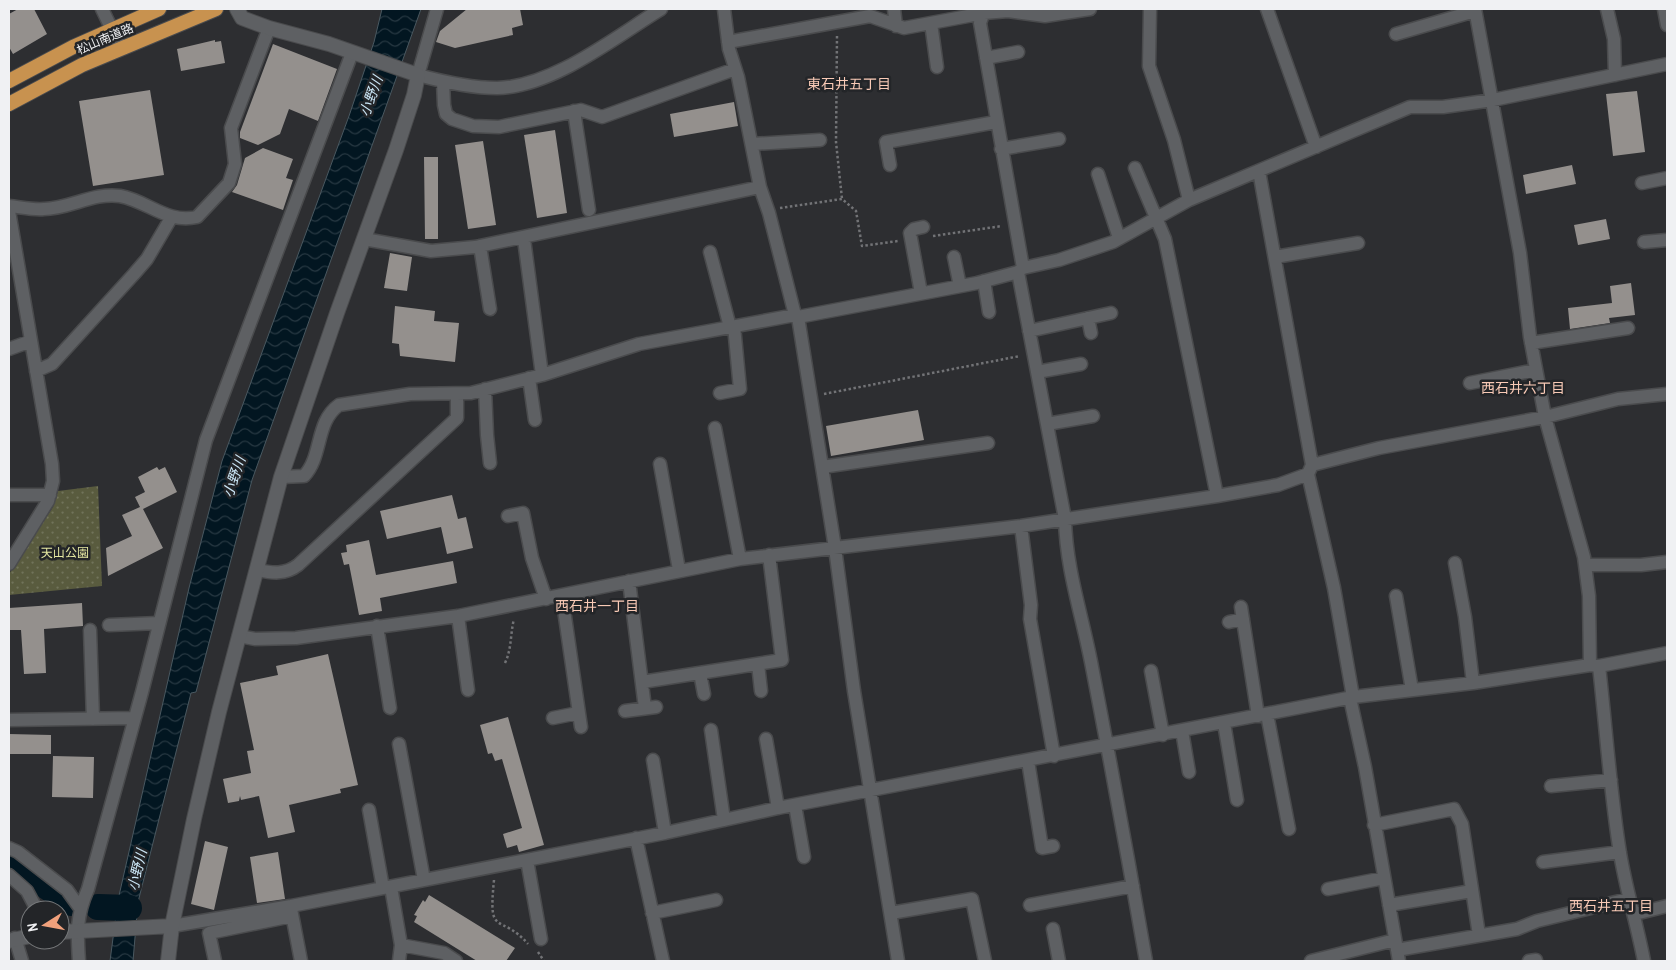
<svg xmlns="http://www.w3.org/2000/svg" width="1676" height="970" viewBox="0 0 1676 970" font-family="'Archivo Narrow','Noto Sans JP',sans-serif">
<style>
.park{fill:url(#park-dots)}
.water{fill:url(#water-waves);stroke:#495860}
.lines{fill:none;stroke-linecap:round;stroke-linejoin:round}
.river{stroke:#021621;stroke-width:26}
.building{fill:#94908d}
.minor-casing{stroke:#4a4b4d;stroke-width:15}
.tertiary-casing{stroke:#4a4b4d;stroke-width:16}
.trunk-casing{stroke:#4a4b4d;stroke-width:16}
.path{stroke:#727376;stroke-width:2.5;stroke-dasharray:2.5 2.5;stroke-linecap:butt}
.minor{stroke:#5e6063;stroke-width:12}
.tertiary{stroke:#5e6063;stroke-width:14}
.trunk{stroke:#c8924f;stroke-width:14}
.labels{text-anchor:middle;stroke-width:5;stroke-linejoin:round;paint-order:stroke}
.street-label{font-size:12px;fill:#f0f1f3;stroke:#232528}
.park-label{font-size:12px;fill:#e4e7a1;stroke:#232528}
.neighbourhood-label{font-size:14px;fill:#f9cab6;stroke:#232528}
.water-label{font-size:14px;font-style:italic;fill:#cde8f8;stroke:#232528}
</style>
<defs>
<pattern id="park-dots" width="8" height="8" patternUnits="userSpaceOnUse" patternTransform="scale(1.25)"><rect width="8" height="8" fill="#595b3e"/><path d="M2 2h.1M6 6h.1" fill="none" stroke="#71735a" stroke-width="1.8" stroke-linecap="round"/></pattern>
<pattern id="water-waves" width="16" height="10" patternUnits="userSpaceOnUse" patternTransform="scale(1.25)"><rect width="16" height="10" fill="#021621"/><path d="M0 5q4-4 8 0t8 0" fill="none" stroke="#273842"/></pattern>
</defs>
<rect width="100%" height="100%" fill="#2d2e31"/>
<path class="park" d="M98,486L102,586L9,595V574L53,507L58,491Z"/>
<path class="water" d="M382,9H421L252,480L196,692L191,693L138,902L133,961H110L118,900L189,588L222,461L349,116L374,42Z"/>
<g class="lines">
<path class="river" d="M9,861L71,903
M98,907L129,908"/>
</g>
<path class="building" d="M18,9H34L47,34L13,54L9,47V14Z
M467,9H520L523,25L512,28L513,35L455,48L436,42L440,31Z
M215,40V42L221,41L225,63L181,71L177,49Z
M273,44L337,69L318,121L289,109L280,134L258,145L240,138V132Z
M150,90L164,175L93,186L79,101Z
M1637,91L1645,152L1613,156L1606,94Z
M734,102L738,126L674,137L670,114Z
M555,130L567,213L537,218L524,135Z
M483,141L496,225L468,229L455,145Z
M263,148L293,159L286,178L293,180L283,210L232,192L237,185L245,158Z
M424,157H438V239H425Z
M1572,165L1576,184L1526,194L1523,175Z
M1606,219L1610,239L1578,245L1574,225Z
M390,253L412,257L407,291L384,288Z
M1631,283L1635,315L1609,318L1610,323L1570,329L1568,308L1612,303L1610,286Z
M395,306L435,311L434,321L459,323L455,362L400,356L399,344L392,343Z
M918,410L924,440L831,456L826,426Z
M157,467L159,470L165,467L177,492L143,509L163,548L108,576L106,548L132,536L122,515L140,507L135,497L145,492L138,477Z
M452,495L458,519L466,517L473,548L447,554L441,527L387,539L380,511Z
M369,540L376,575L453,561L457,583L380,598L382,611L359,615L349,564L344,565L341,553L347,552L346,545Z
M82,603L83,626L44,629L46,673L24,674L21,630H10L9,608Z
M328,654L358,785L340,789L341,793L289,805L295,832L268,838L259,796L241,800L240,796L239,801L228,803L223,779L251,773L247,751L254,750L240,683L278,675L276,666Z
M508,717L544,845L519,852L517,845L507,848L503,834L522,828L502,759L495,761L492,753L488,754L480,725Z
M9,734L51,735V754H9Z
M53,756L94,757L93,798L52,797Z
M205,841L228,847L214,910L191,904Z
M278,852L285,899L257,903L250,857Z
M429,895L515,948L506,961H477L414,922L417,916L414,915L423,900L425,902Z"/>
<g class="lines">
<defs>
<path id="minor" d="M102,9L121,48
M437,9L418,75C444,82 470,88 497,88C553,87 615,37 661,9
M724,9L729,49L738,77L760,187L769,213L795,315
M894,9L896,26
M985,9L980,23L1023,268
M1150,9L1149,66L1174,140L1189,200
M1267,9L1316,147
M1475,9L1520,253L1530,337L1545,417L1584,557L1589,596L1590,665
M1607,9L1614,39L1615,75
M1664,9L1667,25
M931,23L937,67
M1396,34L1475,11
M728,42L870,16L904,28L984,13L1008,11L1045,16L1090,9
M986,58L1018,52
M443,82L444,105L446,114L452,119L473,126L499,127L581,110L602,117L735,69
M574,111L589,210
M752,144L820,140
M1001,149L1059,139
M890,165L886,142L996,122
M1135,168L1165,239L1217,496
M1259,171L1312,465L1308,474L1334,588L1353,697
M1098,174L1119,238
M1642,183L1667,178
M9,206C20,207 32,210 44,209C69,209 94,192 120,196C148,201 167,224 197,217L229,183L235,164L231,128L269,28
M9,211L52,464L53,481L48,501L9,564
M364,239L431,251L475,247L760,187
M524,239L542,375
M1644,242L1667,240
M480,246L490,309
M710,252L730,327
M954,257L960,286
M1275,257L1358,243
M1018,272L1065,519C1066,570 1083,618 1092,667C1111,765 1129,863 1146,961
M984,281L989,312
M921,293L910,233L914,229L923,227
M798,317L835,548L854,691L898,961
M1088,318L1091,333
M1029,331L1111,313
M1531,343L1628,328
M9,349L31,341
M36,371L52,364L134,274L147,259L171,218
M1037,372L1081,364
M529,378L535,420
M1470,383L1536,370
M485,389L487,435L490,463
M720,393L740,389L734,326
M1047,424L1093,416
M715,428L740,559
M660,464L679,570
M1312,465L1379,448L1545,417L1618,399L1667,394
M822,467L988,443
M281,477L304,476C323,456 315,422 339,405L410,394L471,393L542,375L639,344L795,315L798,317L977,283L1018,272L1023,268L1059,260L1113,242L1189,200L1410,107H1443L1493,100L1667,64
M9,495H50
M508,516L523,513L532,558L546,599
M1021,526L1031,605L1030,619L1054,756
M1455,563L1465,617L1473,683
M1585,565H1641L1667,562
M257,570C272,573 285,575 298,565L457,418V394
M629,581L645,708
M562,596L581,727
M1396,596L1412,690
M1241,607L1258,716
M458,616L468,690
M1229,622L1243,619
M109,625L159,623
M377,626L390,708
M90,630L93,719
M239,636L255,639L296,638L458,616L740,559L1021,526L1217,496L1278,485L1308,474
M758,664L761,691
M1599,666C1606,728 1610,791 1620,853C1626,890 1637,924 1644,961
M1151,671L1163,735
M700,673L704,694
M642,682L782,660L769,555
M1350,698L1365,767L1399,961
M625,711L656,707
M1267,714L1289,829
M553,718L578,713
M9,720L134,718
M1224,723L1237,800
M711,730L724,820
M1182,731L1189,772
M766,739L778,808
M399,744L424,880
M653,760L665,833
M1028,761L1042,848L1053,846
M1551,786L1611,780
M795,805L804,857
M369,810L383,888
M1374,825L1454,809L1462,824L1479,935
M636,838L663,961
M9,848L18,852L67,890L80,908
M527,860L541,939
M1543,862L1620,852
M9,875L27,891L37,910
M391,887L401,945L444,953L456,961
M1328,889L1384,878
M1030,905L1133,886
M1389,905L1472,891
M291,909L301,961
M652,913L716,900
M891,913L972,899L985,961
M1635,914L1667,906
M172,926L291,906L665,833L778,808L1353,697L1473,683L1590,665L1599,666L1667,653
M1053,929L1059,961
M15,938L22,961
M1397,950L1517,929L1537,921L1628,899
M79,961C77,933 76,916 88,889L142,692L206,440L352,53
M215,961L209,933L292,916
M399,961L401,945
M1311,961L1395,940
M1529,961L1536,960"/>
<path id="tertiary" d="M60,932L172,926
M9,941L30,936
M168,961L172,926L194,819L219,712L281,477L337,313L396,150L414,95L418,75L329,44L269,28L242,18L237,9"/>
<path id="trunk" d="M9,81L73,47L159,9
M9,104L82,65L216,9"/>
</defs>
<use href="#minor" class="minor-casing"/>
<use href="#tertiary" class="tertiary-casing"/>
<use href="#trunk" class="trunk-casing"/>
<path class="path" d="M837,36L836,142L842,199
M780,208L842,199L856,211L862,246L898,241
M933,236L1002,226
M824,394L1020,356
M505,663C512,648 510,635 514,619
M494,880C488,940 499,911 528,944
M538,952L544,961"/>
<use href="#minor" class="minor"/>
<use href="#tertiary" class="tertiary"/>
<use href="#trunk" class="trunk"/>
</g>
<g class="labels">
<g class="street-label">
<text transform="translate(105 39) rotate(-23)" y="4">松山南道路</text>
</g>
<g class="park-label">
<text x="65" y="557">天山公園</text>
</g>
<g class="neighbourhood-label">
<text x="849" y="89">東石井五丁目</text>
<text x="1523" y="393">西石井六丁目</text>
<text x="597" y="611">西石井一丁目</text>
<text x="1611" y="911">西石井五丁目</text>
</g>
<g class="water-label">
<text transform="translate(371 96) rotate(-70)" y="5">小野川</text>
<text transform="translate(234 477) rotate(-71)" y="5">小野川</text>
<text transform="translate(137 870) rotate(-77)" y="5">小野川</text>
</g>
</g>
<rect width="1676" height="970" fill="none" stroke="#f0f1f3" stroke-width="20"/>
<g transform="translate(45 925) rotate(259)"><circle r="24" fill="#232528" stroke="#757779"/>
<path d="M0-4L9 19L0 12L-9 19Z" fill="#f1a17c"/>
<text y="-8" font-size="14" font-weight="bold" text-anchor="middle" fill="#f0f1f3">N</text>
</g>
</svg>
